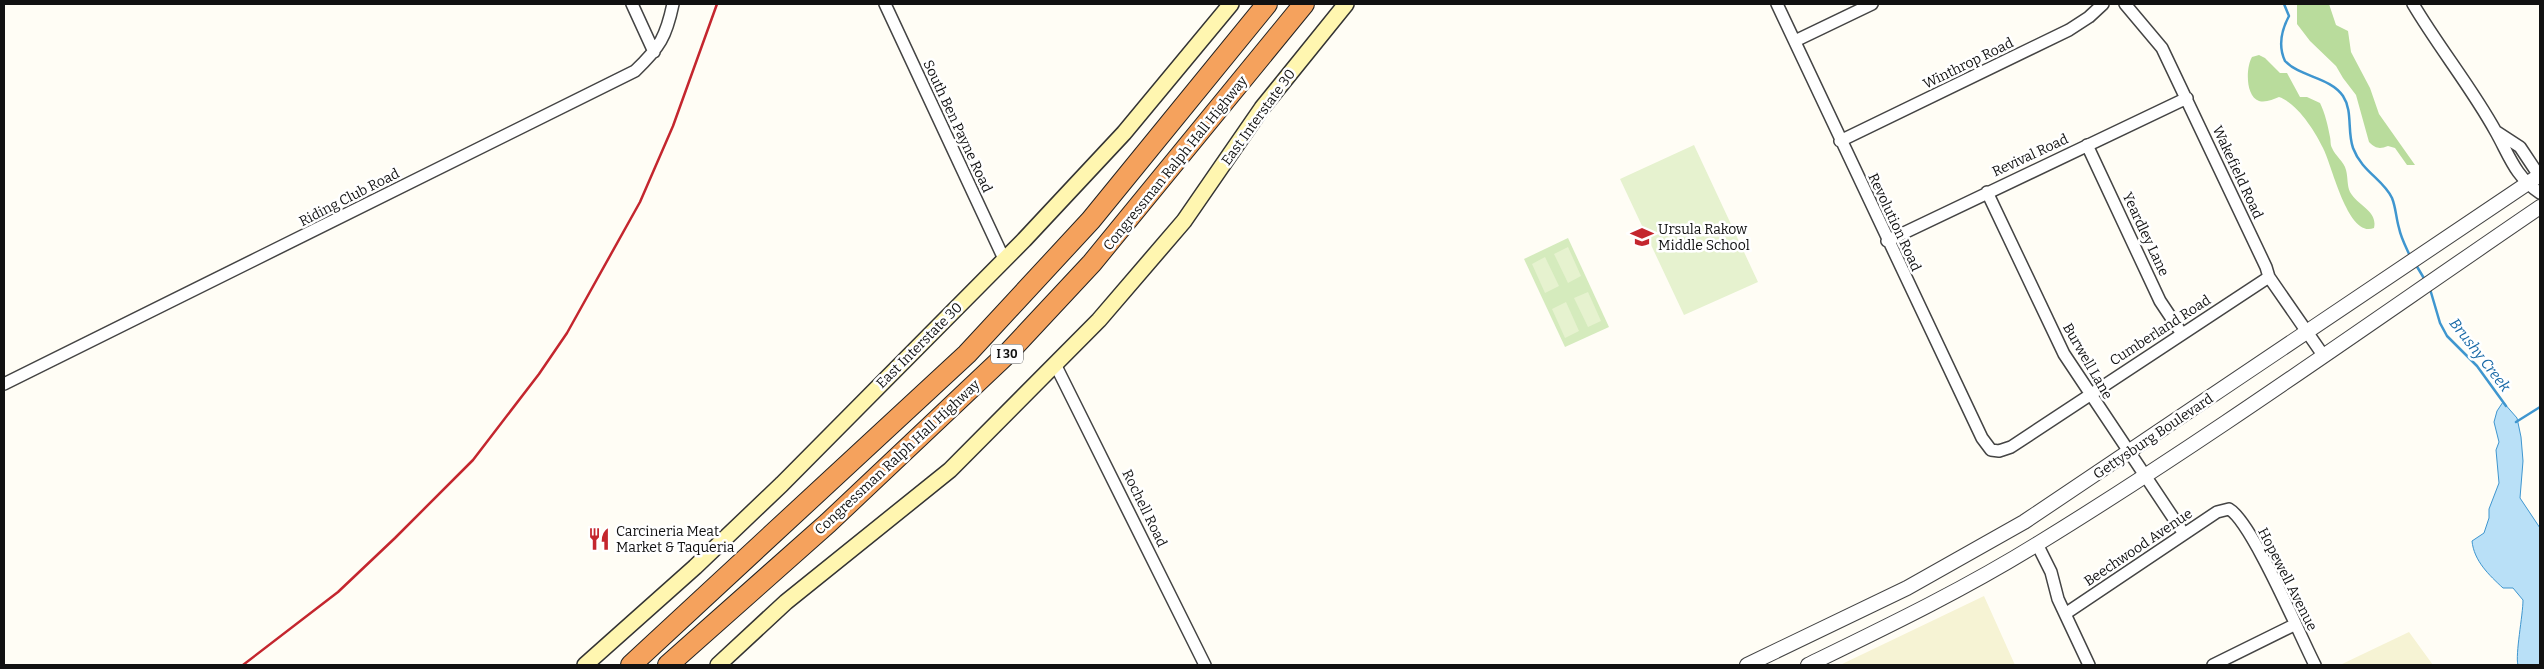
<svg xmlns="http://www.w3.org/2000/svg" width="2544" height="669" viewBox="0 0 2544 669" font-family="Bitter,serif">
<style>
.farmland{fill:#f6f3d4}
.green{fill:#d5ebbd}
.forest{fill:#b9dc9c}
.pitch{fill:#e6f2cf}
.water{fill:#b9e0f7;stroke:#3f96cf}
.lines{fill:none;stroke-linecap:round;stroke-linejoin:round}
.stream{stroke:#3f96cf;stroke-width:2.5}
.minor-casing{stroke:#444;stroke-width:14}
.tertiary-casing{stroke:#444;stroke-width:16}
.secondary-casing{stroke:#333;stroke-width:18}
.motorway-casing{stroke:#222;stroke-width:22}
.minor{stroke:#fff;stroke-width:11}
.tertiary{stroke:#fff;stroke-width:14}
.secondary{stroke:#fff6b0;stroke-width:15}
.motorway{stroke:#f5a25d;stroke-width:20}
.rail{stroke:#c4262e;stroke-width:2.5}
.labels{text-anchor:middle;stroke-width:5;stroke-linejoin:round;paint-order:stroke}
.shield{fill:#fff;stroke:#585858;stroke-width:1}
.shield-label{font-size:12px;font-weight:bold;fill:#111}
.street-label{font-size:14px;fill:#111;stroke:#fff}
.poi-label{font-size:14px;fill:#111;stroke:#fff;text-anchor:start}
.water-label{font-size:15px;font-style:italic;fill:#1768a6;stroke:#fff}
</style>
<rect width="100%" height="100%" fill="#fffdf5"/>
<path class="farmland" d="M1984,596L2015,665H1840Z
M2409,632L2433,665H2340Z"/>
<path class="green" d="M1568,238L1609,327L1565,347L1524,259Z"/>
<path class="forest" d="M2297,4H2329L2336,25L2348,31L2351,52L2370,88L2379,114L2415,165H2407L2395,148L2388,146C2380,149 2376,149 2369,142L2356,95L2343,78L2336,66L2310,41L2297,24Z
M2259,55L2265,58L2280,73H2287L2300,97H2307L2320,103C2325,113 2328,126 2330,137C2331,141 2330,144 2332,148C2335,156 2344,161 2346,170C2348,177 2347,186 2350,192C2358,206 2378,211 2374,228C2348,239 2332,165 2323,148C2315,131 2297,103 2279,97C2273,99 2266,103 2259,101C2245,96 2246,67 2252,57Z"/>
<path class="pitch" d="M1694,145L1758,282L1684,315L1620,179Z
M1568,247L1581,276L1568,283L1554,254Z
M1545,257L1559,286L1545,293L1532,264Z
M1588,292L1601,321L1588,327L1574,298Z
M1566,302L1579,331L1565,338L1552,309Z"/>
<path class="water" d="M2503,402L2517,418L2521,437L2523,461L2520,498L2540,528V665H2518C2515,655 2523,615 2523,600L2513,588H2503C2489,575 2474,561 2472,541L2484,533L2489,518V509L2499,483L2496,450L2499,442L2494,422L2497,411Z"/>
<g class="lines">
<path class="stream" d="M2284,4L2289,16C2281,31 2278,46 2285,61C2300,77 2330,77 2343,96C2353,111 2347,131 2353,148C2362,172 2383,179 2392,198C2396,208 2396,218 2399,228C2401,238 2406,247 2410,256
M2416,265L2425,280
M2430,289L2440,323L2447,336L2477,366L2506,406
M2516,422L2540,407"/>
<defs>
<path id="minor" d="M632,4L654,52
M885,4L1004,259
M1777,4L1982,438L1991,450L1999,451L2011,447L2269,277
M2125,4L2162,48L2266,267L2269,277L2323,355
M2413,4C2439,48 2472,88 2496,132C2510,157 2515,176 2540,193
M1795,41L1872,4
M2497,132L2520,147L2540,177
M1840,141L2069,30L2089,17L2103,4
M2087,145L2160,301L2182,334
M1987,192L2064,354L2184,534
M1887,241L2187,98
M1056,366L1205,665
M4,384L635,71C660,47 666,37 673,4
M2037,544L2051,572L2058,599L2089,665
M2065,614L2217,512L2229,509C2252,522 2300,636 2315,665
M2213,665L2294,625"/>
<path id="tertiary" d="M1747,665L1907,588L2024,522L2540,175
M1808,665C1886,627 1965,589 2039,543C2210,438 2374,320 2540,207"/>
<path id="secondary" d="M585,665L695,567L782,484L1024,240L1124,133L1231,4
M718,665L786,602L950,470L1099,320L1184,221L1262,108L1346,4"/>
<path id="motorway" d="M631,665L967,354L1091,220L1267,4
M668,665L828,523L1008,353L1092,263L1304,4"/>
</defs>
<use href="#minor" class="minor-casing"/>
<use href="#tertiary" class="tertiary-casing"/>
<use href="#secondary" class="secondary-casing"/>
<use href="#motorway" class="motorway-casing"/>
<use href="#minor" class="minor"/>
<use href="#tertiary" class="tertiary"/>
<use href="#secondary" class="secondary"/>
<use href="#motorway" class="motorway"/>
<path class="rail" d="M243,665L338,592L395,538L473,460L539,374L567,333L640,202L673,126L717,4"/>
</g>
<defs>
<symbol id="school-bare" viewBox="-9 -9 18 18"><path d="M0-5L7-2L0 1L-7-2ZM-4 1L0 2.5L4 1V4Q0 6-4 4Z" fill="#c4262e" stroke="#fff" stroke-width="2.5" paint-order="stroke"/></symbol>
<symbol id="restaurant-bare" viewBox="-9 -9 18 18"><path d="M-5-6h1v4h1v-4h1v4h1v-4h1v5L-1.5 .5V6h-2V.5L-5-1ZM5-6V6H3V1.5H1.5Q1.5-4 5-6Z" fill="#c4262e" stroke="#fff" stroke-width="2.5" paint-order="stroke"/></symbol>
</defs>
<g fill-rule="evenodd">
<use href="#school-bare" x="1626" y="221" width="32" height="32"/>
<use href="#restaurant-bare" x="583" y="523" width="32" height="32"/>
</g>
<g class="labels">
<rect class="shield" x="991" y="344.5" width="32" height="19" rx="4"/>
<g class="shield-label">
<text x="1007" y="358">I 30</text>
</g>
<g class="street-label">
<text transform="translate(1968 63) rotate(-26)" y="5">Winthrop Road</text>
<text transform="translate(1258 117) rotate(-54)" y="5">East Interstate 30</text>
<text transform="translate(958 126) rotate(65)" y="5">South Ben Payne Road</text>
<text transform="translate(2030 155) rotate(-25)" y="5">Revival Road</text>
<text transform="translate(1175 163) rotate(-51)" y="5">Congressman Ralph Hall Highway</text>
<text transform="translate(2238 172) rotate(65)" y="5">Wakefield Road</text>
<text transform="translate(349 197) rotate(-27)" y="5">Riding Club Road</text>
<text transform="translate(1895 222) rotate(65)" y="5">Revolution Road</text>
<text transform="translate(2146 234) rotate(65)" y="5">Yeardley Lane</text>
<text transform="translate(2160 330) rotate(-33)" y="5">Cumberland Road</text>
<text transform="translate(919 345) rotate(-45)" y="5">East Interstate 30</text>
<text transform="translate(2088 361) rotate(60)" y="5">Burwell Lane</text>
<text transform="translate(2153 436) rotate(-34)" y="5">Gettysburg Boulevard</text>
<text transform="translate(897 457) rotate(-43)" y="5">Congressman Ralph Hall Highway</text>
<text transform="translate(1145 508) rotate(64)" y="5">Rochell Road</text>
<text transform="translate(2138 547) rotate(-34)" y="5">Beechwood Avenue</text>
<text transform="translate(2288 579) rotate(63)" y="5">Hopewell Avenue</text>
</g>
<g class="poi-label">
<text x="1658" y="234">Ursula Rakow<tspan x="1658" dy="16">Middle School</tspan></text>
<text x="616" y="536">Carcineria Meat<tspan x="616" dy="16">Market &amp; Taqueria</tspan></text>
</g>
<g class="water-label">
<text transform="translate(2480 355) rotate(52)" y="5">Brushy Creek</text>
</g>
</g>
<rect width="2544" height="669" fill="none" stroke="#111111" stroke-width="10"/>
</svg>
